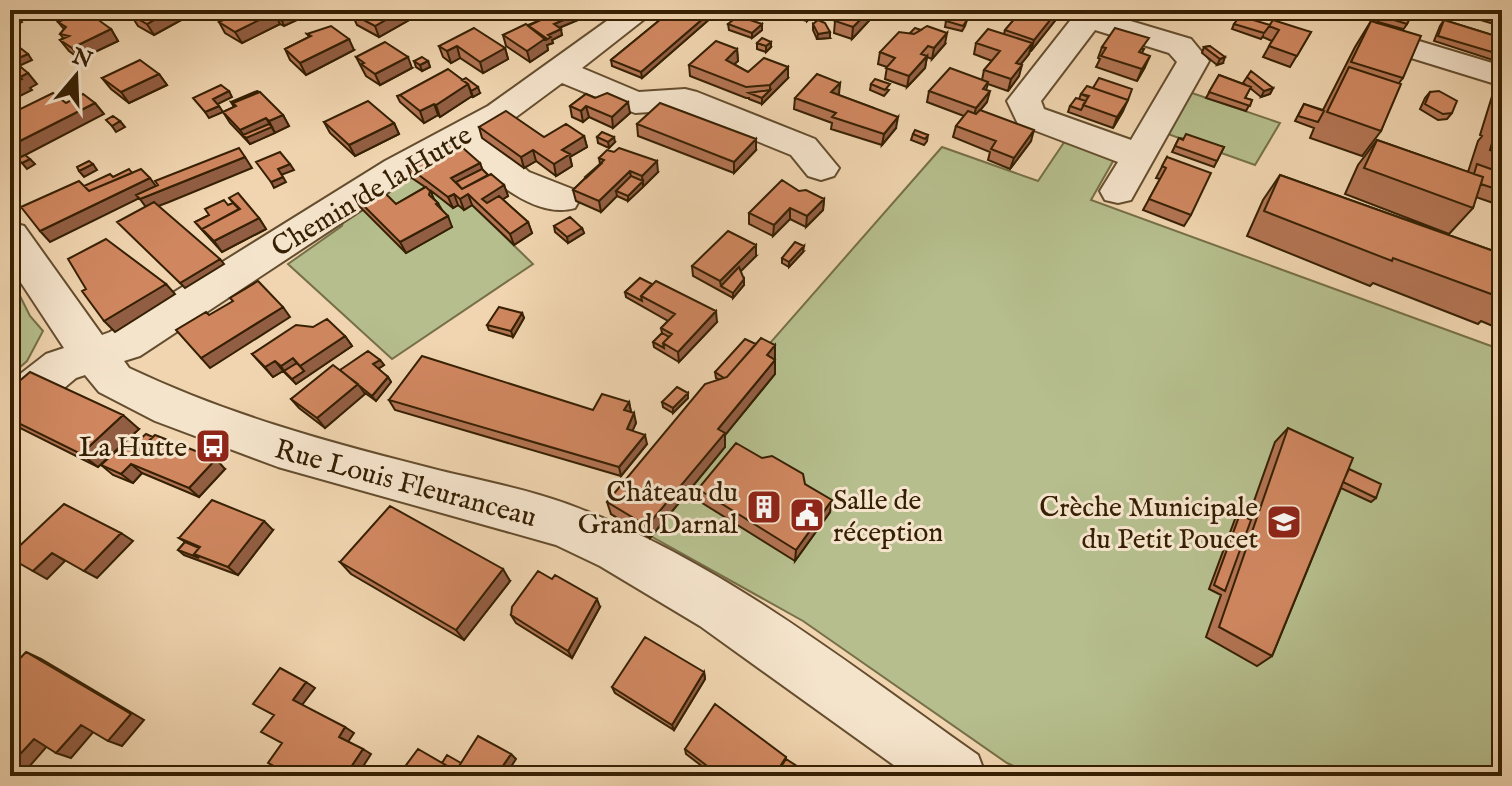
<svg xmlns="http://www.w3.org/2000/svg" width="1512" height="786" viewBox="0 0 1512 786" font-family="'IM FELL English',serif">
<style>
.green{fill:#b6be8d;stroke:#766f48;stroke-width:2}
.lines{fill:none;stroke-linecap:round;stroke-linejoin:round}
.minor-casing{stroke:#644d2e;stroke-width:4}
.minor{fill:#f5e4cc;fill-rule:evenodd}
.wall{fill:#b37453;stroke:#362003;stroke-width:2}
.shaded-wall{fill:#925e43;stroke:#362003;stroke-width:2}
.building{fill:#d08760;stroke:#362003;stroke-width:2}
.labels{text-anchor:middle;stroke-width:6;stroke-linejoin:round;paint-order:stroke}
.street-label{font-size:28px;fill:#362003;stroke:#f5e4cc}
.poi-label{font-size:28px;fill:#362003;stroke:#f5e4cc;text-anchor:end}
</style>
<rect width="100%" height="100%" fill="#f0d5b0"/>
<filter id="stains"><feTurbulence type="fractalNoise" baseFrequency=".0025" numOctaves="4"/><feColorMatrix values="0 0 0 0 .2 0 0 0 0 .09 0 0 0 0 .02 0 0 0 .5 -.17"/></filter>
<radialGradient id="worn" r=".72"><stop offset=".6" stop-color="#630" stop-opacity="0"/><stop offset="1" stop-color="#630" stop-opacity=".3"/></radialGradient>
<path class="green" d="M1189,92L1280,123L1255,165L1165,133Z
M1067,138L1116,156L1091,200L1502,350V776L1032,774L1007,763L803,621L611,514L706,398L728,391L942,147L1038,181Z
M432,166L533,264L392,359L288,264L342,226L345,215Z
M10,276L30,316L43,331L27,361L10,376Z"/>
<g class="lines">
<defs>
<path id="minor" d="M622,10H656L582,68L639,92L685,89L697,92L815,139L839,168L834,176L821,180L808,176L791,155L681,110L635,113L562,83L512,120L486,135L529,172L575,190L580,199L575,208C534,220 488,176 460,150L411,177L140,356L124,361L129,368C226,414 323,441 426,467C476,480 530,489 578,508C724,564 851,666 978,755L986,776H909L700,626L600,566L556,545L278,467L155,421L99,392L85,375L76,378L26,420L10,425V382L46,354L64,348L10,266V222L24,226L102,335L110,332L385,161L488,106Z
M1097,11L1191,39L1209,61L1131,200L1118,203L1105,200L1100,191L1118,162L1018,124L1007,101L1073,17ZM1095,30L1169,53L1177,62L1131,140L1044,109L1041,101Z
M1419,41L1502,66V86L1408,57L1403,50L1408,43Z"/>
</defs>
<use href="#minor" class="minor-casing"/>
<use href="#minor" class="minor"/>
</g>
<path class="wall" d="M141,10H193L194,13L154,35L138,26L131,15Z
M244,10L299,19L284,26L280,24L242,43L225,33L219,22Z
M672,10H720L642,78L612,66L611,60Z
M770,10H816V12L807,21Z
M849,10H879L852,39L834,33L835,21Z
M943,10H970L965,18L943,12Z
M1022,10H1066L1058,17L1031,51H1030L1029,54L1020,65L1019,76L1008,91L988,84L986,90L987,102L980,110L1031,141L1010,169L988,160L990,152L953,137L956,126L964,116L927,102L929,91L982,80L984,70L992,61L974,54L976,43L1004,34L1005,30Z
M1361,10H1412L1407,24L1403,30V78L1399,83L1381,131L1362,156L1310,138L1314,128L1295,121L1304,104L1323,110L1355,47L1371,21L1377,23L1379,18Z
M1452,10H1502V14L1494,24L1451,11Z
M540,12H581L583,18L559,28L562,35L552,40L553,43L547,45L548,50L530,62L506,46L503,35L543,19L541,17Z
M352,14L418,15L379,37L357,25Z
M87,18L111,29L118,41L80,59L69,51L60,40L63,38L60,34L64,29L58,22Z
M967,20L965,26L962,31L945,27L946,21Z
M1444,20L1502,38V63L1434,41L1440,26Z
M728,24H762V30L752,38L729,30Z
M813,24L830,38L817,39L813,30Z
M1234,24L1269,25L1311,32L1290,67L1263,57L1272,41L1263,37V36L1261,39L1232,29Z
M307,34L354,50L306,75L290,60L285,49L309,37Z
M757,43L771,47L766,52L757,49Z
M945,44L932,59L927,57L925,68L907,87L885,79L887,67L878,64L880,52Z
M439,46L505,48L508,59L483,73L460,58L451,63L443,57Z
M1210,46L1223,63L1217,65L1202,53L1204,47Z
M1102,47L1144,49L1142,53L1145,67L1137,81L1096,67L1100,59L1098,58Z
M737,49L738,61L734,64L748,72L788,78L762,104L749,99V98H746L690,76L689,65Z
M356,57L412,68L380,85L366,76Z
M414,61H428L430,67L422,71L416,67Z
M159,74L167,85L129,103L111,89L102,78Z
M1219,75L1246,85L1243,83L1247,77L1273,88L1270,94L1261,97L1250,88L1245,98L1252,100L1246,111L1206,98Z
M462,80L480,93L473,97L472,96L440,117L438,115L424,123L400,102L397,96Z
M1502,80V206L1476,197L1473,208L1449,234L1345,194L1358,165L1377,140L1468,172L1478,141L1482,136L1480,135L1494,90Z
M840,83L838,95L874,108L896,128L882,145L831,129L832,123L794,109L795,98Z
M871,84L889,90L884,96L870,90Z
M1430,92L1452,113L1447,119L1438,120L1420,109L1425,98Z
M586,94L630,113L613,128L589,117L583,122L572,117L570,106Z
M1081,94L1123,111L1113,128L1068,112L1070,106L1079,99Z
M231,102L283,115L289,126L250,144L230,123L223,112L234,107Z
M324,122L394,123L399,134L355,156L330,133Z
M637,124L756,150L734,173L638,136Z
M479,127L544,137L584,136L587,147L570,157L572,166L556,176L536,161L524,168L482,138Z
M913,134L928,135L927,141L924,145L911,140Z
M597,137L615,142L609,148L598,143Z
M1179,138L1224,147L1214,167L1172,152Z
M1167,157L1191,215L1184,226L1143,210L1160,179L1156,178Z
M599,158L658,172L628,201L617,196L601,212L576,201L573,190L600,164Z
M480,163L482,169L488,175L504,185L508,196L502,199L528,222L532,233L514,245L472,205L464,210L458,205L453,208L430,190L434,199L438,203L452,227L406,253L360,207L354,196L396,204L425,187L412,178L407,166Z
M1280,175L1502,254V330L1481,321L1478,324L1373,283L1370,286L1247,236L1263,200Z
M799,191L824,199L823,210L806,227L790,219L773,236L749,224V213Z
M229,198L259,218L266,229L222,252L195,222L233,203Z
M554,226L582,228L584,233L568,243L555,232Z
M803,252L789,267L782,263V258Z
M756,256L740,271L744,285L733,298L693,276L692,266Z
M640,278L717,322L679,362L654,347L653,342L662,333L661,328L668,321L626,297L625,292Z
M522,313L524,318L513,337L489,330L487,325Z
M345,336L352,346L296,384L283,371L273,377L252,354Z
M756,344L775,345V374L725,435V447L650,538L611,514L607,502L718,379L716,378L715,372Z
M380,360L384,365L378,369L388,377L391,382L376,401L365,393L325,428L299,408L291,399L340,370Z
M10,389L139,429L98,467L10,423Z
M688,393V398L673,413L663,407L662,402Z
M389,400L593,410L629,402L631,412L636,423L632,431L647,444L621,476L395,410Z
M1288,428L1349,469L1376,498L1371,502L1341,488L1272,656L1257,666L1206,637L1221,595L1209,589L1235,519L1240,514L1248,518L1275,442Z
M131,447L225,469L199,497L142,473L133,483L113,475L101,465Z
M805,484L830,512L795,561L699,501L698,489Z
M273,530L238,575L184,555L178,550L185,542L179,538Z
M340,562L510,581L464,640L351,574Z
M600,607L572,658L516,623L511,615Z
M704,672L705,679L674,730L615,693L612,687Z
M685,749L786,757V759L799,771L796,776H715L686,754Z"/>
<path class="shaded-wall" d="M172,10H193L194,13L154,35L147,24Z
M279,10H291L296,13L299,19L284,26L282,21L277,18L280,24L242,43L235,32Z
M403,10H416L418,15L379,37L375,26Z
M713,10H720L642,78L641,72Z
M807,10H816V12L807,21Z
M870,10H879L852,39L853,27Z
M1058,10H1066L1058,17L1031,51L1034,40Z
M582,12L583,18L556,29L554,24Z
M18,16L22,22L10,27V19Z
M762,24V30L752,38V33Z
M111,29L118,41L80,59L72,48Z
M561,29L562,35L552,40L553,43L547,45L548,50L530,62L527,51L548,35Z
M830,32V38L817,39L818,34Z
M947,33L945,44L932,59L934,48Z
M349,39L354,50L306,75L300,63Z
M771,42V47L766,52V46Z
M1032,43L1029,54L1013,74L1016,63Z
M457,46L460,58L451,63L447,51Z
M505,48L508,59L483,73L480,62Z
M737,49L738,61L726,71V60Z
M28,54L32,60L19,66L14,60Z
M927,56L925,68L907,87L909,76Z
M1150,56L1145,67L1137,81L1142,69Z
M408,57L412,68L380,85L375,74Z
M1225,57L1223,63L1217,65L1220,59Z
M428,61L430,67L422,71L420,65Z
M1022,65L1019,76L1008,91L1011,79Z
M788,67V78L762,104V98L770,90V85Z
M28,73L37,84L30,88L32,90L10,101V85L20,77Z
M159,74L167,85L129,103L121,92Z
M840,83L839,94L830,103L831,92Z
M468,84L472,96L440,117L436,105Z
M478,87L480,93L473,97L471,91Z
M1273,88L1270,94L1261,97L1264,91Z
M229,91L232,97L216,105L213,99Z
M990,91L987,102L973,119L976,108Z
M1128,100L1123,111L1113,128L1117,117Z
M628,102L630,113L613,128L612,117Z
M95,103L104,114L10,163V146Z
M434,104L438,115L424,123L420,111Z
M219,106L223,112L209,118L205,112Z
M586,106L589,117L583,122L581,111Z
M283,115L289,126L275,133L269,121Z
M898,117L896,128L882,145L884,134Z
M266,118L275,133L250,144L240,130Z
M120,121L125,127L116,132L112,126Z
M394,123L399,134L355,156L349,145Z
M1034,130L1031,141L1010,169L1014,158Z
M584,136L587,147L570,157L572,166L556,176L554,164L562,150Z
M614,137L615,142L609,148L608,142Z
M756,139V150L734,173V162Z
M533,150L536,161L524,168L521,157Z
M245,157L252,168L169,202L148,210L140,199Z
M30,159L35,164L27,169L22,163Z
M657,161L658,172L643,187L642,176Z
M480,163L484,174L453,184L451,178Z
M93,164L97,170L84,177L79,171Z
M290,164L294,170L281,175L278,169Z
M630,171L632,182L616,191L617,196L601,212L599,201Z
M283,177L286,182L274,188L271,182Z
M150,178L158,189L50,242L40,231Z
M643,181V187L628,201V196Z
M504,185L508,196L486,210L482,199Z
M454,194L458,205L453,208L448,197Z
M468,194L472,205L464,210L460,199Z
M824,199L823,210L806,227L807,216Z
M790,208V219L773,236L774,225Z
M448,216L452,227L406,253L400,242Z
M259,218L266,229L222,252L214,241Z
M528,222L532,233L514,245L510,234Z
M582,228L584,233L568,243L567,237Z
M756,245V256L724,288L721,286L720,281Z
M804,246L803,252L789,267V262Z
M220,259L224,264L185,288L180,283Z
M744,279V285L733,298V293Z
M166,284L175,294L115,332L104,321Z
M283,307L290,317L210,368L201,358Z
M716,311L717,322L679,362L678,352Z
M522,313L524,318L513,337L511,331Z
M345,336L352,346L296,384L292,379L304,371L300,366Z
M775,345V360L767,355Z
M293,358L300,368L284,371L281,366Z
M380,360L384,365L376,370L373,364Z
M775,360V374L725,435V447L650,538L647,526L718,429Z
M275,361L283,371L273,377L265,367Z
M388,377L391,382L376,401L372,396Z
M358,384L365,394L325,428L317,418Z
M688,393V398L673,413V408Z
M629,402L631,412L626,420L624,410Z
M634,413L636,423L629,439L627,429Z
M123,415L139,429L98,467L81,454Z
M645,435L647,444L621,476L619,467Z
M216,459L225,469L199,497L189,488Z
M131,464L142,473L133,483L121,474Z
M832,500L830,512L795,561L796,550Z
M264,521L273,530L238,575L228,567Z
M121,533L133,541L97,578L84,571Z
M52,553L65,561L47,579L33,571Z
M503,569L510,581L464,640L456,630Z
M597,599L600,607L572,658L568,651Z
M26,652L41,659L144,720L122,746L108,741Z
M704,672L705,679L674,730L672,725Z
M306,682L315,688L302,705L293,700Z
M81,725L95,730L71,758L56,753Z
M345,727L354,733L348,742L339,737Z
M34,739L49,744L21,776H10V765Z
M363,749L371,754L357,776H345Z
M511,754L516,759L505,776H496Z"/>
<path class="building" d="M10,10L18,16L10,19Z
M141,10H172L147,24L131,15Z
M244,10H279L235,32L219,22Z
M292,10L296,13L282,21L277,18Z
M359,10H403L375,26L352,14Z
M544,10H579L582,12L554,24L561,29L548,35L551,37L546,40L528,26L547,17L540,12Z
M672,10H713L641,72L611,60Z
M849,10H870L853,27L835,21Z
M1022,10H1058L1034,40L1005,30Z
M1384,10H1412L1414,11L1407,24L1381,16Z
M79,13L87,18L93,16L111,29L72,48L60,40L69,36L60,34L66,27L58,22Z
M950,15L967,20L963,26L946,21Z
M738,16L762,24L752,33L728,24Z
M1240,16L1270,25L1264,33L1234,24Z
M818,20L825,23L830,32L818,34L813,24Z
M1273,20L1311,32L1297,56L1269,46L1279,30L1269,26Z
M1444,20L1502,38V55L1438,36Z
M1371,21L1421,36L1403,78L1351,62Z
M1378,22L1403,29V30L1377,23Z
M526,24L546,38L527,51L503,35Z
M331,26L349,39L300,63L285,49L311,36L307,34Z
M927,26L947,33L934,48L928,46L921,54L927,56L909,76L886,68L895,58L880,52L899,32L914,34Z
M474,28L505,48L480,62L457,46L447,51L439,46Z
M915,28L921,30L914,34L910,33Z
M1115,28L1149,38L1139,52L1150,56L1142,69L1101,56L1106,48L1102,47Z
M988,29L1032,43L1016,63L1022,65L1011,79L984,70L1000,51L976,43Z
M762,38L771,42L766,46L757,43Z
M716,41L737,49L726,60L748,72L764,58L788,67L770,85L746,87L689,65Z
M385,42L408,57L375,74L361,64L364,63L356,57Z
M1210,46L1225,57L1220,59L1204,47Z
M19,47L28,54L14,60L10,56V51Z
M422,57L428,61L420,65L414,61Z
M140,60L159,74L121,92L102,78Z
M16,63L28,73L20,77L22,79L10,85V65Z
M1349,67L1401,84L1381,131L1327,112Z
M950,68L988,82L983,89L990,91L976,108L929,91Z
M448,69L468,84L436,105L434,104L420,111L400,95Z
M1251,71L1273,88L1264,91L1247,77Z
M817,74L840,83L831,92L898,117L884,134L832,117L836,113L795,98Z
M1219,75L1251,87L1245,98L1252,100L1250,106L1209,92Z
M466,78L478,87L471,91L468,84L462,80Z
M1099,78L1132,89L1128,100L1093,88Z
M875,79L890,84L885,90L871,84Z
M221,85L229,91L213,99L219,106L205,112L193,98Z
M1087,86L1128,100L1117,117L1083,105L1089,96L1081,94Z
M770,90L762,98L749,93Z
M257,91L259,92L233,103L235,107L231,102Z
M1439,91L1457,101L1452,113L1443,114L1425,104L1430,92Z
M260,92L283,115L269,121L266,118L240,130L223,112L236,106L233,103Z
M53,93L66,103L83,94L95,103L10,146V114Z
M607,93L628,102L612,117L586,106L581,111L570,106L586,94L595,98Z
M1076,98L1086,101L1081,110L1070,106Z
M368,101L394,123L349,145L324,122Z
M660,103L756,139L734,162L637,124Z
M1304,104L1324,111L1318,122L1298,116Z
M980,110L1034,130L1014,158L991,149L996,141L956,126L968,111L976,114Z
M506,111L544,137L566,124L584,136L562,150L570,154L554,164L533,150L521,157L479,127Z
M1500,115L1502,116V154L1490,150Z
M113,116L120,121L112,126L106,120Z
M269,124L272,127L246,138L243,135Z
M915,130L928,135L925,139L913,134Z
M602,132L614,137L608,142L597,137Z
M1186,134L1224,147L1217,161L1175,146L1179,138L1183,140Z
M1377,140L1483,177L1473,208L1364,168Z
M455,141L480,163L451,178L462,189L491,174L504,185L482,199L487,203L499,196L528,222L510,234L468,194L460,199L454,194L448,197L407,166Z
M239,148L245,157L140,199L136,195L158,185L155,181Z
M619,148L657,161L642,176L630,171L599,201L573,190L604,160L599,158L607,150L614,152Z
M280,152L290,164L278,169L283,177L271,182L256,162Z
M25,155L30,159L22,163L17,159Z
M1167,157L1211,173L1191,215L1149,199L1166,168L1162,166Z
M89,161L93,164L79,171L77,167Z
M601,164L586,178L585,177L600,164Z
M1477,164L1502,173V191L1481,184L1483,177L1474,174Z
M129,169L132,173L89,191L84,186L110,174L113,177Z
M141,169L150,178L40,231L21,207L79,181L89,191Z
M482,169L488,175L462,189L456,182Z
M1280,175L1502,254V298L1393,258L1392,261L1264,211Z
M631,176L643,181L628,196L616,191Z
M782,180L799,191L806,190L824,199L807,216L790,208L774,225L749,213Z
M376,184L396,204L426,187L430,191L429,195L438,203L436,204L448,216L400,242L354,196Z
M238,193L259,218L214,241L202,229L240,209L229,198Z
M224,200L228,205L233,203L239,209L202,229L206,234L195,222L209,215L205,209Z
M154,202L220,259L180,283L117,222Z
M570,217L582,228L567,237L554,226Z
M728,231L756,245L720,281L692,266Z
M106,239L166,284L104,321L82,291L86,289L68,259Z
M795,242L804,246L789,262L782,258Z
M739,267L744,279L733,293L721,286Z
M640,278L652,284L641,296L642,301L625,292Z
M258,281L283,307L201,358L176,330L206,312L209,315L233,301L230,298Z
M656,281L716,311L678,352L663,343L672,334L661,328L675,314L641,296Z
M499,307L522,313L511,331L487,325Z
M327,319L345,336L300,366L293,358L281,366L275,361L265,367L252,354L296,325L313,327Z
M662,333L669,337L663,343L664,348L653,342Z
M761,338L775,345L767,355L775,360L718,429L725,433L647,526L607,502L705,384L727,377Z
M745,339L756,344L727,377L724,378L715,372Z
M368,351L380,360L373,364L388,377L372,396L340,370Z
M422,356L593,410L602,394L629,402L624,410L634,413L627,429L645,435L619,467L389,400Z
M297,363L304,371L292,379L284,371Z
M333,365L358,384L317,418L291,399Z
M30,372L123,415L81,454L10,419V389Z
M677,387L688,393L673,408L662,402Z
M1288,428L1353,458L1272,656L1219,627Z
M146,434L153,437L139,450L131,447Z
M155,435L216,459L189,488L131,464L121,474L101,465L124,444L139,450Z
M736,443L762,458L772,456L803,474L805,484L832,500L796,550L698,489Z
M1349,469L1381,484L1376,498L1343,482Z
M212,500L264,521L228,567L194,554L200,547L179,538Z
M64,504L121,533L84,571L52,553L33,571L10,558V555Z
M390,506L503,569L456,630L340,562Z
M1240,514L1251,520L1225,591L1214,585Z
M185,542L199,548L194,554L199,558L178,550Z
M538,571L552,579L555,575L597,599L568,651L511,615L512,607Z
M645,637L704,672L672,725L612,687Z
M26,652L131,714L108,741L81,725L56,753L34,739L10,765V669Z
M280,668L306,682L293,700L345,727L339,737L363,749L345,776H292L268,763L282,743L261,732L274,715L253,704Z
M715,704L786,757L774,776H733L723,769L719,775L685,749Z
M478,736L511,754L496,776H398L418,749L456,771Z
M447,755L461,763L456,771L442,763Z
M786,759L800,768L795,776H775Z
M724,771L731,776H720Z"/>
<defs>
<symbol id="bus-square" viewBox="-11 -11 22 22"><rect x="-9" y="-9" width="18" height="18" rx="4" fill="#8f2418" stroke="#f5e4cc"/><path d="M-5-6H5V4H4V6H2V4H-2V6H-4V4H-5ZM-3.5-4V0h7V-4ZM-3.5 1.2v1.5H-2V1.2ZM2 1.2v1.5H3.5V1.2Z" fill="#fff"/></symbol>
<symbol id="building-square" viewBox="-11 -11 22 22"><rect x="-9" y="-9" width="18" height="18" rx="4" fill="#8f2418" stroke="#f5e4cc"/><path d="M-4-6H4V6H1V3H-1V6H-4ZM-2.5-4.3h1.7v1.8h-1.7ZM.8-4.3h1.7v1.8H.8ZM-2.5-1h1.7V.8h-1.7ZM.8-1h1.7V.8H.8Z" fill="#fff"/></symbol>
<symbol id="civic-square" viewBox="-11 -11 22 22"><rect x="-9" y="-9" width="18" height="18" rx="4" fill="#8f2418" stroke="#f5e4cc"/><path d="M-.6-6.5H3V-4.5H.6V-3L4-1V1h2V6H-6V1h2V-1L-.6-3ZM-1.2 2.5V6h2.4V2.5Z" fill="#fff"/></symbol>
<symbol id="school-square" viewBox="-11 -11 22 22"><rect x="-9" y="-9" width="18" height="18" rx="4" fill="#8f2418" stroke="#f5e4cc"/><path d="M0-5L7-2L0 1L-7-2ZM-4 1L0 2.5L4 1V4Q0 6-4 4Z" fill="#fff"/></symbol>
</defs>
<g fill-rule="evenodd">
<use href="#bus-square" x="193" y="426" width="40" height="40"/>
<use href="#building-square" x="744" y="487" width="40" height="40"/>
<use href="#civic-square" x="787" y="495" width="40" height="40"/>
<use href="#school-square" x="1264" y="502" width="40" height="40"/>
</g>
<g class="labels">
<g class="street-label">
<text transform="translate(371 190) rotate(-31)" y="10">Chemin de la Hutte</text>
<text transform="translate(406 482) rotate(15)" y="10">Rue Louis Fleuranceau</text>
</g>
<g class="poi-label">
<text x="187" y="456">La Hutte</text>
<text x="738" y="501">Château du<tspan x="738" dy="32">Grand Darnal</tspan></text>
<text x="833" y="509" text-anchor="start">Salle de<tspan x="833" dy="32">réception</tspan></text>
<text x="1258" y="516">Crèche Municipale<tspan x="1258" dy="32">du Petit Poucet</tspan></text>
</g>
</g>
<rect width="1512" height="786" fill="none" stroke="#f0d5b0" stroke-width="40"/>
<rect x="12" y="12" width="1488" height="762" fill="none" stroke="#362003" stroke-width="4"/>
<rect x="20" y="20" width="1472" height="746" fill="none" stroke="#362003" stroke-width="2"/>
<g transform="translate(76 76) rotate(19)" stroke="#f5e4cc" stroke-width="6" paint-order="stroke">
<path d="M0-6L14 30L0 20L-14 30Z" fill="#362003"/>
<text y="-12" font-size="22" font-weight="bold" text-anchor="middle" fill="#362003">N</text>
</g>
<rect width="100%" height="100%" filter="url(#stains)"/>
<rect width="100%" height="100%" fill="url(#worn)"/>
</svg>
